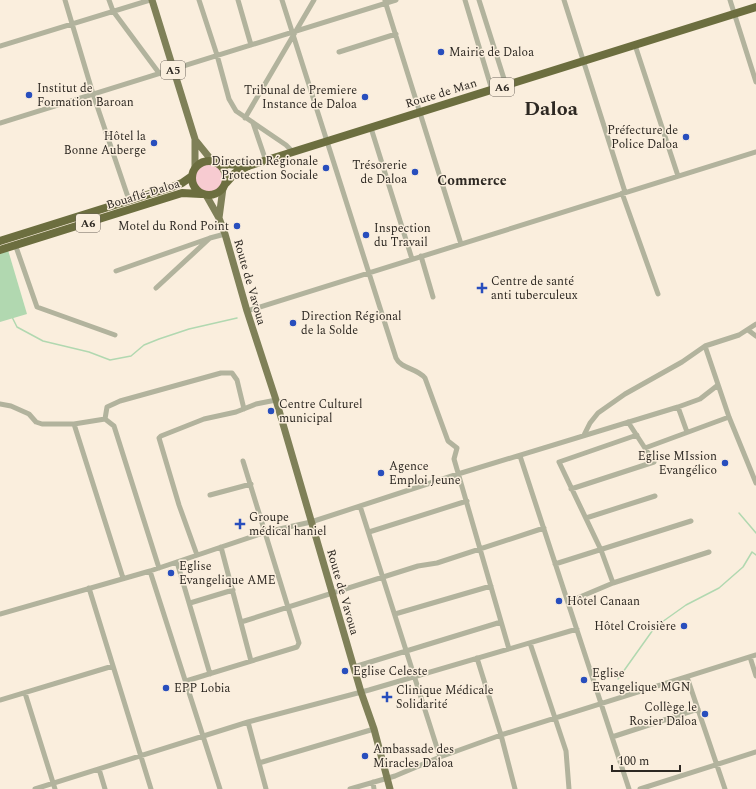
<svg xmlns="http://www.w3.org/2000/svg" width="756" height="789" viewBox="0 0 756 789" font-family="Spectral,serif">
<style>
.green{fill:#f7cbd1}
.water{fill:#b1d8b0}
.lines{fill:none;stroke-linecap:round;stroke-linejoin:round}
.stream{stroke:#b1d8b0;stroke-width:1.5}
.minor{stroke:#b2b39d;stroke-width:5}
.major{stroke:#7f8058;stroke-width:7}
.highway{stroke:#6c6e3f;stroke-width:8}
.poi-dot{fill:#284ebd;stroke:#faeedd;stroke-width:1.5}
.labels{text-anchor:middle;stroke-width:3;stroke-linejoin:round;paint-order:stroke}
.shield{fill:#faeedd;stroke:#6a635a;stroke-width:1}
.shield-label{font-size:11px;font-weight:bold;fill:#2d2822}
.poi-label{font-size:12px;fill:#2d2822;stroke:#faeedd;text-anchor:start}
.street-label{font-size:12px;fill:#2d2822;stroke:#faeedd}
.quarter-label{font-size:14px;font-weight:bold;fill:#2d2822;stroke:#faeedd}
.town-label{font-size:20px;font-weight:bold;fill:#2d2822;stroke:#faeedd}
</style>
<rect width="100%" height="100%" fill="#faeedd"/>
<path class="green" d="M195 178a14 14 0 1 1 28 0a14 14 0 1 1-28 0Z"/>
<path class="water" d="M8,250L27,314L0,322V252Z"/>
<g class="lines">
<path class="stream" d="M12,317L17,327L43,341L89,352L110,360L131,356L144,345L159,339L189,329L237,318
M739,513L756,533
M618,679L655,627L686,605L719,588L743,567L752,552L756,555"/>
<path class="minor" d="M65,0L93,94L129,200
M109,0L113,11L159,73
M199,0L217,55L229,99L236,111L286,145L293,152
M238,0L251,45
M282,0L396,358C401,369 417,368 425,378L448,441L457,448L454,459L509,649
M465,0L492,90
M479,0L506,85
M564,0L625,192
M730,0L756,82
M385,1L461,244
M635,45L678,176
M0,46L150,0
M339,52L396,34
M245,118L314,0
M0,123L396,0
M253,123L266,161
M371,128L412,259
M622,193L658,294
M15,244L37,307L115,335
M421,256L433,297
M116,271L210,238
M156,288L210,238L225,234
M247,311L756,152
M748,330L756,336
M705,346L729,417L756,483
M0,404L11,406L29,414L36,422L42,424H74L105,419L114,426L159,568
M678,407L687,432
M105,419L107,407L120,401L221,373H232L237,380L244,409
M74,424L123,578
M584,435L590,423L598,413L625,394L682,362L705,346L739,335L756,324
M645,448L729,417
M520,456L629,789
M571,489L654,462L628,422
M210,495L251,484
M360,506L440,757
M586,518L655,496
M369,532L467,501
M221,547L251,661
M197,555L179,505L159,438L161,436L204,419L236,412L256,404L276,400
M177,562L210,674
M555,564L691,521
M150,571L220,789
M613,583L601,550L559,462L637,435
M89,588L151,789
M568,602L613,583L709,552
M190,603L233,590
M0,614L150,571L266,532L311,522L458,474L678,407L700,399L718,385
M395,614L491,586
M241,622L418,566L437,563L544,528
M530,643L566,751L569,789
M750,657L756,676
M477,658L501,735L515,789
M354,667L501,622
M687,677L725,789
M186,681L297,647L299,643L243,461
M25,693L55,789
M0,700L113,666
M248,722L266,789
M612,737L698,709
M259,763L374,729
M99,769L105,789
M373,782L374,789
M35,789L248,722L369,690L577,629
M350,789L395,776L440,757L501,735L756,655
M640,789L756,752"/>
<path class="major" d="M152,0L195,139V168
M196,141L213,162
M206,195L219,218L225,234L247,311L276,400L361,692L374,729L390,789
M219,218L223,188"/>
<path class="highway" d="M192 178a17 17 0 1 1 34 0a17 17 0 1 1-34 0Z
M217,163L248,166
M226,183L235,173L248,166L756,7
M0,241L172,187L182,183L192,176
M0,250L182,193L201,194"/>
</g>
<g class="poi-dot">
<circle cx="441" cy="52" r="4"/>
<circle cx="29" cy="95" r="4"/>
<circle cx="365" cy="97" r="4"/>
<circle cx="686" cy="137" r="4"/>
<circle cx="154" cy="143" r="4"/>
<circle cx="326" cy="168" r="4"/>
<circle cx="415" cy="172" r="4"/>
<circle cx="237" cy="226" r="4"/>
<circle cx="366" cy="235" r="4"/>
<path d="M480 282h4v4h4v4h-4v4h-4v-4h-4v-4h4z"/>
<circle cx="293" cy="323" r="4"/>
<circle cx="271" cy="411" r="4"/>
<circle cx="725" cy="463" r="4"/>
<circle cx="381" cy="473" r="4"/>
<path d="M238 518h4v4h4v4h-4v4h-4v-4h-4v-4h4z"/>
<circle cx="171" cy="573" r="4"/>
<circle cx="559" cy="601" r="4"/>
<circle cx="684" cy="626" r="4"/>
<circle cx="345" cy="671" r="4"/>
<circle cx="584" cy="680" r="4"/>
<circle cx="166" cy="688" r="4"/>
<path d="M385 691h4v4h4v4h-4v4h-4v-4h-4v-4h4z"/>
<circle cx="705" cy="714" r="4"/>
<circle cx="365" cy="756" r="4"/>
</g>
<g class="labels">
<g class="shield">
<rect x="161" y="61" width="24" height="18" rx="3"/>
<rect x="490" y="78" width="24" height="18" rx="3"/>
<rect x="76" y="214" width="24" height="18" rx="3"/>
</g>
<g class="shield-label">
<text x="173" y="74">A5</text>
<text x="502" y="91">A6</text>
<text x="88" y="227">A6</text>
</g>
<g class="poi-label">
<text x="449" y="56">Mairie de Daloa</text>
<text x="37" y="92">Institut de<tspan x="37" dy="14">Formation Baroan</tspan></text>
<text x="357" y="94" text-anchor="end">Tribunal de Premiere<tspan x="357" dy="14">Instance de Daloa</tspan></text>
<text x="678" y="134" text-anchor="end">Préfecture de<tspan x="678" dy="14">Police Daloa</tspan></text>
<text x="146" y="140" text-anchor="end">Hôtel la<tspan x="146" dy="14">Bonne Auberge</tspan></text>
<text x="318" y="165" text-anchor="end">Direction Régionale<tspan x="318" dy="14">Protection Sociale</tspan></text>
<text x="407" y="169" text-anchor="end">Trésorerie<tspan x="407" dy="14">de Daloa</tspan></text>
<text x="229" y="230" text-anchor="end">Motel du Rond Point</text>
<text x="374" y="232">Inspection<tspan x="374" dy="14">du Travail</tspan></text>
<text x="491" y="285">Centre de santé<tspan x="491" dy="14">anti tuberculeux</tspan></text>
<text x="301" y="320">Direction Régional<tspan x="301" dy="14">de la Solde</tspan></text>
<text x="279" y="408">Centre Culturel<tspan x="279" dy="14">municipal</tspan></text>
<text x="717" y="460" text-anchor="end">Eglise MIssion<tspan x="717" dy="14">Evangélico</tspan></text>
<text x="389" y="470">Agence<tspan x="389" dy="14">Emploi Jeune</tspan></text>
<text x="249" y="521">Groupe<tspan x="249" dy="14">médical haniel</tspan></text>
<text x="179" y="570">Eglise<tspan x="179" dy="14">Evangelique AME</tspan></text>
<text x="567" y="605">Hôtel Canaan</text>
<text x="676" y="630" text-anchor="end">Hôtel Croisière</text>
<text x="353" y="675">Eglise Celeste</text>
<text x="592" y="677">Eglise<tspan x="592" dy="14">Evangelique MGN</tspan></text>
<text x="174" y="692">EPP Lobia</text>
<text x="396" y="694">Clinique Médicale<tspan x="396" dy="14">Solidarité</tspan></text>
<text x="697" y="711" text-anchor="end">Collège le<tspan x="697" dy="14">Rosier Daloa</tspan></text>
<text x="373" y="753">Ambassade des<tspan x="373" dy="14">Miracles Daloa</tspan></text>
</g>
<g class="street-label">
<text transform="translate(441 93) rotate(-17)" y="4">Route de Man</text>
<text transform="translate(143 194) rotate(-17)" y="4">Bouaflé-Daloa</text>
<text transform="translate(250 282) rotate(74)" y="4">Route de Vavoua</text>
<text transform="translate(343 592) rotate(74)" y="4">Route de Vavoua</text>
</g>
<g class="quarter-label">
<text x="472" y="185">Commerce</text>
</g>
<g class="town-label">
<text x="551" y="115">Daloa</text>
</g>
</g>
<path d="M612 765v6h68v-6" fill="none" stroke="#2d2822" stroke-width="2"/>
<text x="618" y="765" font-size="12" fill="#2d2822" stroke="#faeedd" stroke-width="3" paint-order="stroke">100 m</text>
</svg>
